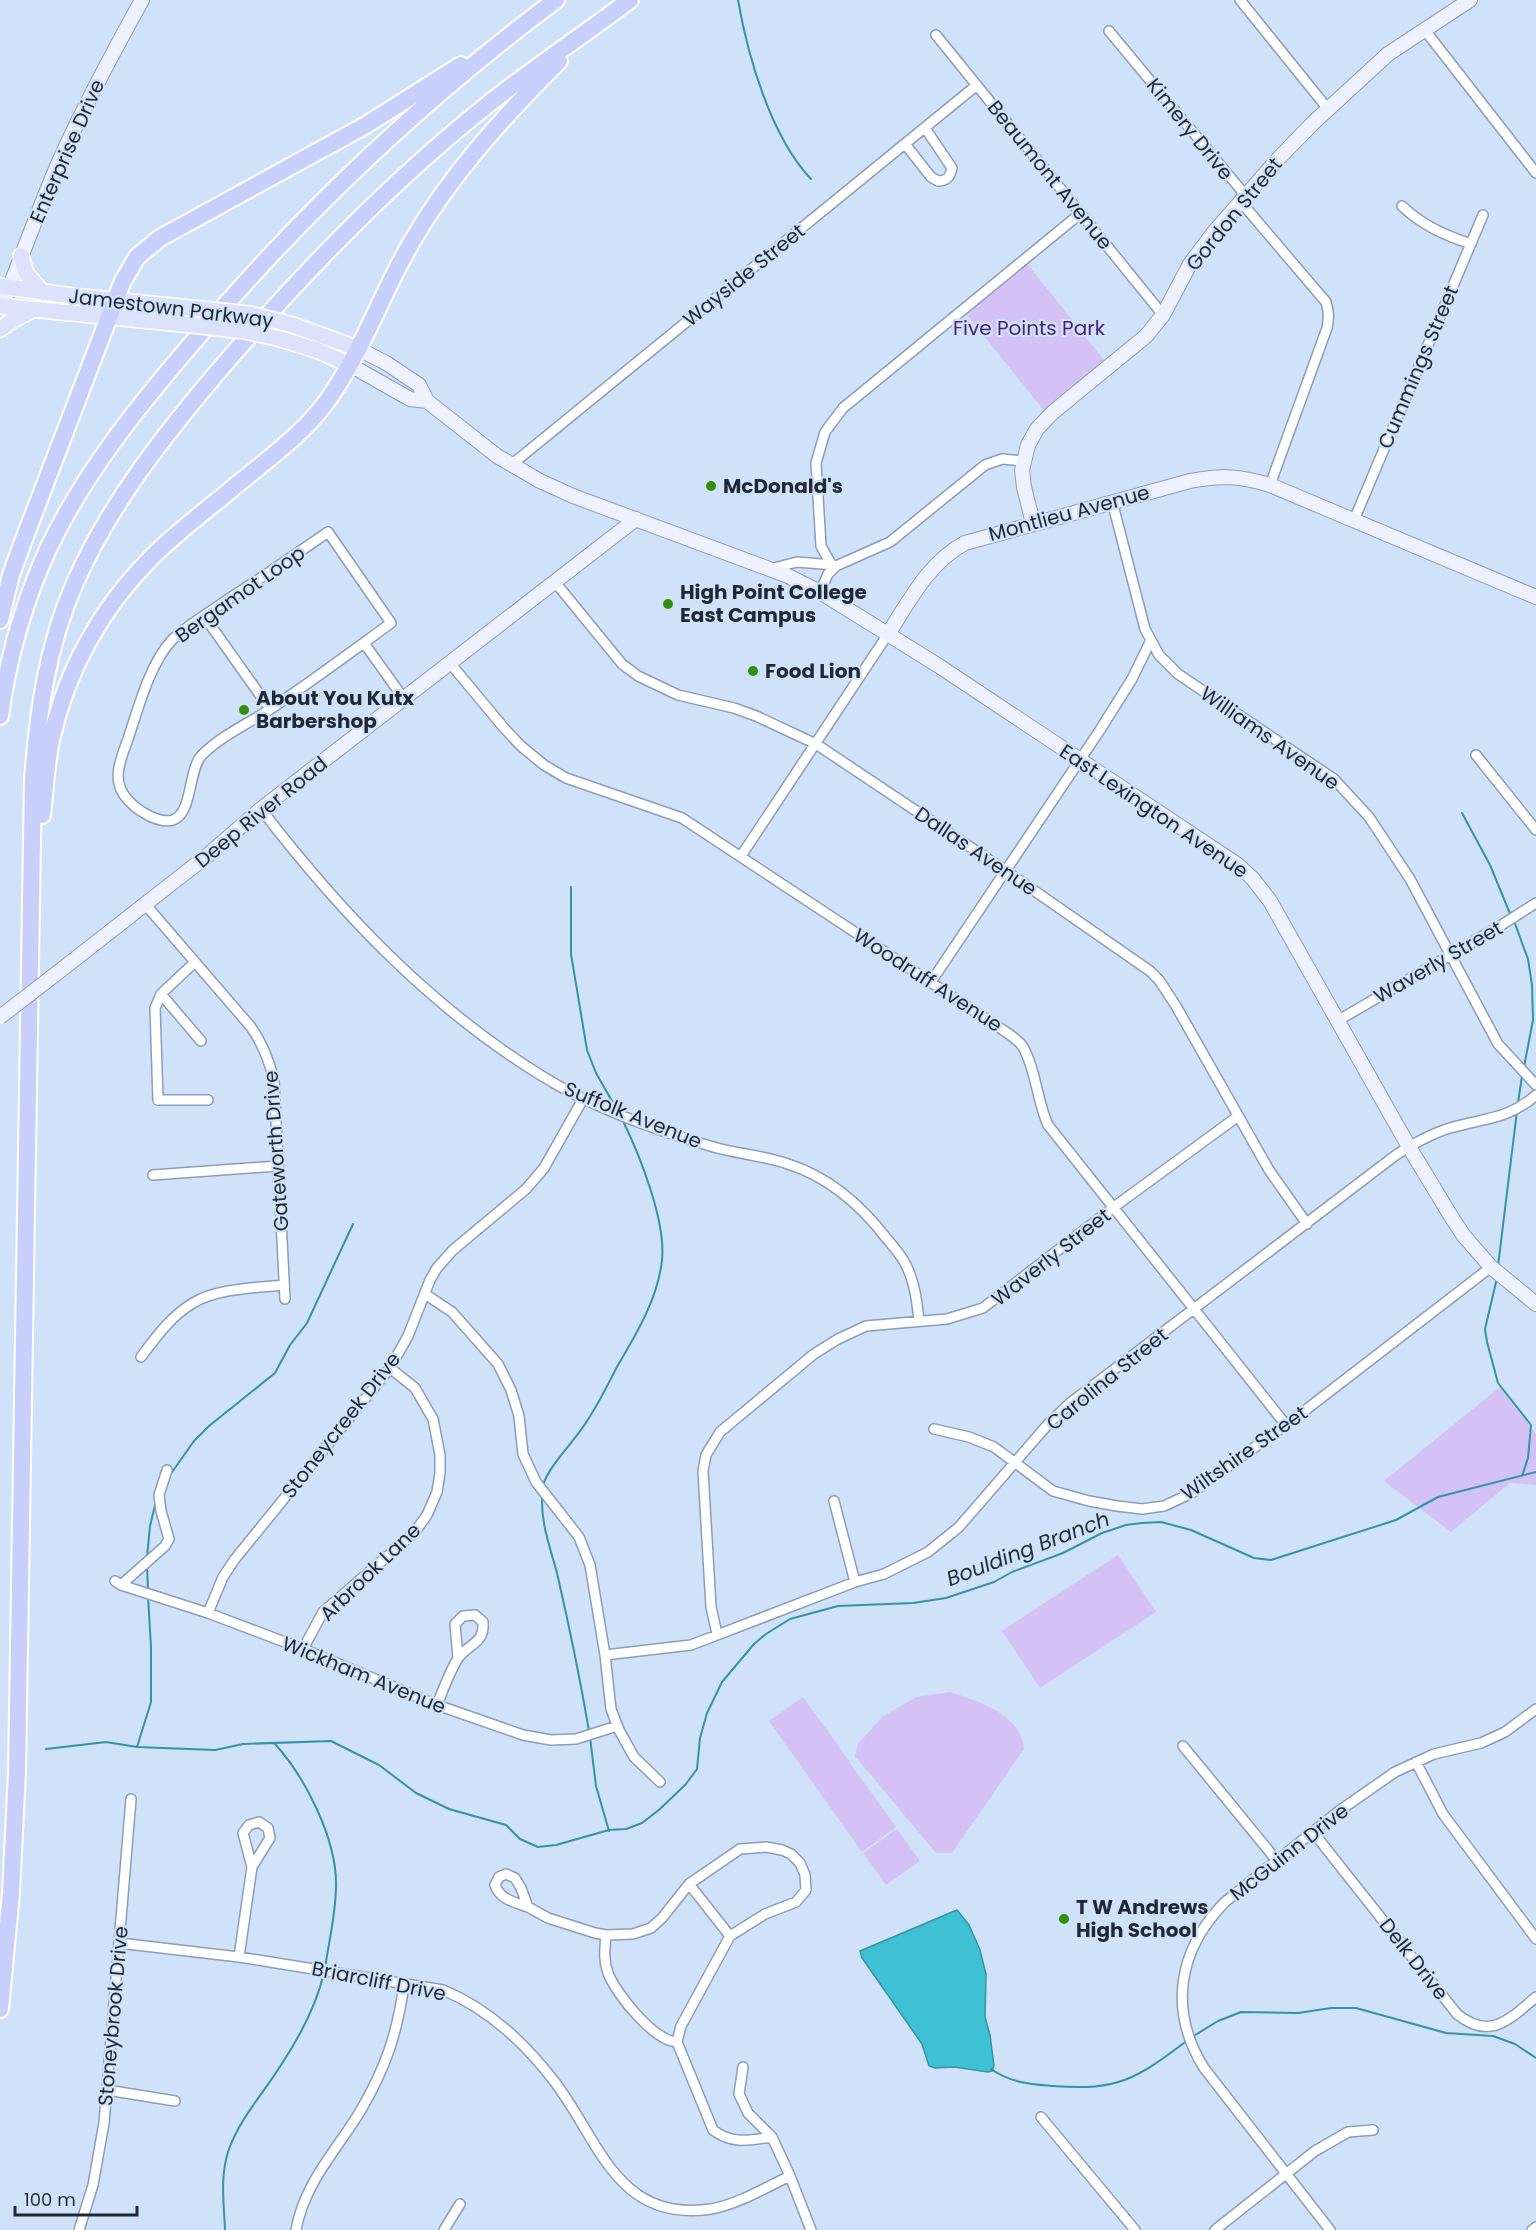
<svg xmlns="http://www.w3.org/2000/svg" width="1536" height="2230" viewBox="0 0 1536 2230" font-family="Poppins,sans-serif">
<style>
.green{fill:#d3c2f3}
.water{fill:#3ec1d3;stroke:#3593a3;stroke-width:1.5}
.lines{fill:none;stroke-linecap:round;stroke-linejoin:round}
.stream{stroke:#3593a3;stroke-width:2}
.street-casing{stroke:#889eb9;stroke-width:12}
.secondary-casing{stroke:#889eb9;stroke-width:16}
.primary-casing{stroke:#fff;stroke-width:18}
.highway-casing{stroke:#fff;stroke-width:20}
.street{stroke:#fff;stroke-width:9}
.secondary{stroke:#eef1fe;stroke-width:14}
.primary{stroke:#dde2fc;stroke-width:15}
.highway{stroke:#c7cffa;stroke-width:16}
.secondary-bridge-casing{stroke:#889eb9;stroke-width:16;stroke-linecap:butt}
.primary-bridge-casing{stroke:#fff;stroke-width:18;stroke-linecap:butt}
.secondary-bridge{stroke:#eef1fe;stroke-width:14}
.primary-bridge{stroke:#dde2fc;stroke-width:15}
.poi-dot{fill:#30900b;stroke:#d0e2fa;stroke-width:2}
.labels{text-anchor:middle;stroke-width:4.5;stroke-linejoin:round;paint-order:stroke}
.street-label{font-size:20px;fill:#1f2833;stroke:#d0e2fa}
.park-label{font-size:20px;fill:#492079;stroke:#d0e2fa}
.poi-label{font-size:20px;font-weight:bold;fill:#1f2833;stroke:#d0e2fa;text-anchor:start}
.water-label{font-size:21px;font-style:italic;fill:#1b3135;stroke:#d0e2fa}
</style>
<rect width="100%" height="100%" fill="#d0e2fa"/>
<path class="green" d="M1025,261L1108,365L1046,413L963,310Z
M1500,1387L1536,1434V1485L1510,1483L1451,1532L1384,1481Z
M1118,1555L1156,1612L1040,1688L1002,1631Z
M950,1692C978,1701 1021,1714 1024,1749L952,1853H936L855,1756L858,1744L882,1717L916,1697Z
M803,1697L850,1762L845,1765L850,1763L873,1795L853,1809L873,1795L896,1827L862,1852L769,1721Z
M897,1829L920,1861L886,1885L863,1853Z"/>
<path class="water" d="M957,1910L969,1925L980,1950L986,1974L985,2017L990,2035L994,2066L992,2071L988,2072L954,2067L935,2068L929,2066L922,2044L862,1958L860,1951Z"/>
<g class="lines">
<path class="stream" d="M738,0C748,57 771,137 811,179
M1462,813L1490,865L1511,916
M571,887V954L587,1050L596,1073L617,1110
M1514,921L1528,959L1532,985L1533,1020L1524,1067
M1518,1103L1522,1076
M1498,1266L1517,1111
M1497,1278L1485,1329L1487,1342L1498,1383L1531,1425L1528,1458L1522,1476
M170,1475L194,1441L209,1426L275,1373L290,1345L307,1323L353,1224
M543,1485C550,1464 575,1441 587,1421C599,1403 608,1384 618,1365C637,1333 658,1298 662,1260C666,1221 640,1156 623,1121
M542,1496C541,1524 550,1547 557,1573C569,1625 580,1678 589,1731
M147,1557L150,1526L156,1501
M147,1566L148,1590
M590,1737L596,1786L609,1831
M275,1744C305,1777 337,1839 336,1886C336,1913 329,1941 325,1968
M137,1747L151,1702V1647L148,1596
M46,1749L106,1742L137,1747L215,1750L243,1744L331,1741L379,1765L416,1793L449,1809L506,1825L520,1839L538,1847L556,1845L609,1830L626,1829L642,1823L660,1809L686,1784L697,1769L700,1738L707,1713L722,1682L754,1644L766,1634L790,1619L838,1606L913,1603L946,1598L994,1582L1012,1572L1063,1553L1102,1533L1126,1525L1142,1523L1161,1522L1191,1530L1254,1558L1271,1560L1396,1520L1438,1497L1536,1472
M1192,2037L1218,2021L1241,2012L1298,2013L1331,2008H1356L1446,2033L1493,2036L1515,2044L1536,2058
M991,2069C1011,2083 1030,2084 1053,2086C1119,2091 1136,2079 1188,2040
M225,2230C224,2204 220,2177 228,2152C239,2119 263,2094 281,2065C299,2038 316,2006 324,1973"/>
<defs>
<path id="street" d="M1240,0L1328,109
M1424,29L1536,173
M1109,31L1241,190L1246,208L1326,302C1329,312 1329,318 1327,328L1270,485
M936,35L1163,315
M905,144L931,177L938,181C947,181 950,177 952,168L925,128
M1402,206C1422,225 1444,235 1471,244
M511,465L977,85
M1112,501L1145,629L1159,655L1178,674L1334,779L1369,817L1410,879L1498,1044L1536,1085
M1354,520L1483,215
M328,532L391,623C351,652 311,682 269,710C247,724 221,736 202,755C188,769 193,813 173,820C159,824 138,811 129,801C110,782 120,761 128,739C138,709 150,663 172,640C187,625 209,613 227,600C261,578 295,555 328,532Z
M831,564L821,546L816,463L825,432L843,408L1081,213
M770,569L797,562L834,565
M555,582L622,664L638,676L678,695L734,708L756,716L816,744L1006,871L1150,971L1159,980L1176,1006L1269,1170L1307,1224
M820,592L828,574L836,566L890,542L985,465L1002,459L1024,461
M204,616L270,709
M364,643L404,699
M450,663L504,728L521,746L544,765L566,778L682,818L1009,1034C1014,1038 1020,1042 1023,1047C1036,1070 1037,1101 1048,1125L1286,1425
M1476,755L1536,830
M261,809C340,912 430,1007 542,1076C595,1109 657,1131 717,1148C740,1154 765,1156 788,1164C829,1177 861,1205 887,1239C894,1247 901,1255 906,1265C915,1283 917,1302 919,1321
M741,856L888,634
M145,904L251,1027C263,1044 269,1060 274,1080L285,1299
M195,962L161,994L155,1008L158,1100H208
M931,982L1100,730L1132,679L1150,642
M161,994L201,1041
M1339,1020L1500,926L1536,903
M153,1175L278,1166
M425,1294L452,1312L498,1364L511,1390L519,1416L523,1454L536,1482L579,1537L590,1565L605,1655L611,1709L619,1730L634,1757L660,1782
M141,1357C156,1337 171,1316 193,1303C218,1288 255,1288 284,1285
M934,1429L969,1437L994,1447L1053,1491L1089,1501L1117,1506L1142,1509L1164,1506L1192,1493L1303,1412L1491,1267
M834,1501L855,1582
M115,1581L121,1585L208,1613L303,1649L437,1705L523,1735L551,1740L576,1739L617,1726
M121,1585L165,1546L169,1539L161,1511L159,1495L167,1470
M208,1613L223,1577L235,1559L390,1368L408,1336L430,1280L437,1268L453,1250L526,1189L544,1168L583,1099
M717,1634L711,1607L703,1471L706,1455L720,1432L814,1354L838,1339L866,1326L947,1319L983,1308L1114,1207L1237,1117
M303,1649L323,1612L414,1533L427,1515L437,1492L440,1473V1455L433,1419L415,1388L390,1368
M605,1655L691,1645L855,1582L884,1574L928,1552L959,1527L1049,1423L1070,1403L1396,1155C1413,1144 1430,1134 1450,1128C1483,1118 1508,1120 1536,1095
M437,1705C443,1690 449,1673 457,1660C466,1644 485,1645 483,1622L475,1615L463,1616L455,1624L458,1658
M1183,1746L1278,1862
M1416,1762L1443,1814L1536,1939
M1313,1832L1457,2014C1490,2041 1510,2019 1536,1997
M689,1884L730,1936
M528,1907C515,1902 500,1900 495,1885L499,1877L506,1874L515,1878L521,1888L528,1907L548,1918L595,1933L606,1935L633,1934L651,1928L662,1918L689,1884L740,1849L766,1847L782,1850L791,1854L800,1863L805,1875L806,1890L796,1902L765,1914L730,1936L681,2026L677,2042L713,2130C733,2145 750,2140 772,2137
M606,1935C605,1948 603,1960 608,1973C616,1994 654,2041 677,2042
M119,1943L239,1957L443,1990C489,2009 524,2042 554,2081C599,2139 616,2223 711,2209C738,2204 765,2188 790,2176
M239,1957L252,1867L270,1838L268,1828L259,1822L249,1825L243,1833L252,1867
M743,2067L739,2094L748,2113L772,2137L790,2176L811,2230
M107,2090L175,2101
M1041,2117L1135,2230
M79,2230L93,2185L104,2123L131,1799
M296,2230C304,2183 337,2150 361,2110C386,2067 397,2034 404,1985
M444,2230L460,2204
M1215,2230L1315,2151L1348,2132L1373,2130
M1330,2230L1204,2068C1168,2010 1178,1950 1225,1902L1339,1811L1395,1772L1434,1754L1481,1743L1505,1732L1536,1709
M1532,2230L1536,2227"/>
<path id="secondary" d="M2,306C21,259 38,211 58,164C83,108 112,54 142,0
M359,349L386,363L419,385L427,401L497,456L540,481L573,496L788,576L820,592L939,666L1238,865L1253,879L1270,901L1409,1147L1452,1218L1464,1236L1491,1267L1536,1304
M350,365L410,399L427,401
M1033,523L1024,487L1022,470L1028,445L1037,429L1052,413L1146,336L1163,315L1190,264L1214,232L1279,158L1313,123L1388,54L1470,0
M888,634C910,600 928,563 965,543L1190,481C1221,475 1240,476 1270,485L1536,597
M61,970L208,855L261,809L636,519"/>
<path id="primary" d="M21,256L26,273L43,293
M0,286L72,296L201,309
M0,306L173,323
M293,325L359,349
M0,329L13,320L32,310
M281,339L319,351L350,365"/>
<path id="highway" d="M0,620L11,575L24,539L122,283L137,257L160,238L366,125L461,65
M0,716C8,657 24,601 49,547C84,474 136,409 188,348C297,219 420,101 556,0
M42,815C45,789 46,762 52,736C67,670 101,609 148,561C172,536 200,515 227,493C261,464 301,437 327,401C362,352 381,295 411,243C451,174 503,117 559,61
M0,2009L11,1893L17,1772L33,779C38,712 47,647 74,585C108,507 161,439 215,375C298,278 387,185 486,106C532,69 582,36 630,0"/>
</defs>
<use href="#street" class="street-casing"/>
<use href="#secondary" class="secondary-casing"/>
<use href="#primary" class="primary-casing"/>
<use href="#highway" class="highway-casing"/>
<use href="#street" class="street"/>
<use href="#secondary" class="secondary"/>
<use href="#primary" class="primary"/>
<use href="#highway" class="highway"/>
<defs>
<path id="secondary-bridge" d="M0,1017L61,970"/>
<path id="primary-bridge" d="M201,309L250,314L293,325
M173,323L245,331L281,339"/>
</defs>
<use href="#secondary-bridge" class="secondary-bridge-casing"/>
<use href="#primary-bridge" class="primary-bridge-casing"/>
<use href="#secondary-bridge" class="secondary-bridge"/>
<use href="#primary-bridge" class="primary-bridge"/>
</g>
<g class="poi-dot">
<circle cx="711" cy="486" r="6"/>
<circle cx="668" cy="604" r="6"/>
<circle cx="753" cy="671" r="6"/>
<circle cx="244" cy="710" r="6"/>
<circle cx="1064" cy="1919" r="6"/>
</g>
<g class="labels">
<g class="street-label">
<text transform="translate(1190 129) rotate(51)" y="7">Kimery Drive</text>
<text transform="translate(67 151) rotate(-66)" y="7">Enterprise Drive</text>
<text transform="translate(1050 175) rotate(51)" y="7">Beaumont Avenue</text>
<text transform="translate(1234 214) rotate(-51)" y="7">Gordon Street</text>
<text transform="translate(744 275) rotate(-39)" y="7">Wayside Street</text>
<text transform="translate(171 308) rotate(7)" y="7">Jamestown Parkway</text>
<text transform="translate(1418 367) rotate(-67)" y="7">Cummings Street</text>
<text transform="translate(1069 513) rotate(-15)" y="7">Montlieu Avenue</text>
<text transform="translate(240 594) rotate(-35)" y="7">Bergamot Loop</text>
<text transform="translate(1270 738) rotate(35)" y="7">Williams Avenue</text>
<text transform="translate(1154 811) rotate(34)" y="7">East Lexington Avenue</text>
<text transform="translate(261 812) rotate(-39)" y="7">Deep River Road</text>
<text transform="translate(976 851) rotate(34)" y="7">Dallas Avenue</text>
<text transform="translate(1438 962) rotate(-30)" y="7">Waverly Street</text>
<text transform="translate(928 980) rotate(33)" y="7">Woodruff Avenue</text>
<text transform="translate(633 1115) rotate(22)" y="7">Suffolk Avenue</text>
<text transform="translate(276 1151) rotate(-94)" y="7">Gateworth Drive</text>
<text transform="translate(1051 1257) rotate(-38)" y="7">Waverly Street</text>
<text transform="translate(1107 1379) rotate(-39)" y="7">Carolina Street</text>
<text transform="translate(341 1425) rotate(-52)" y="7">Stoneycreek Drive</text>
<text transform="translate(1244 1453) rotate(-35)" y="7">Wiltshire Street</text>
<text transform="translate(370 1572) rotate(-44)" y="7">Arbrook Lane</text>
<text transform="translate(364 1675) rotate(22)" y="7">Wickham Avenue</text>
<text transform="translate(1289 1852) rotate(-38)" y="7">McGuinn Drive</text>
<text transform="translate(1414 1959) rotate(52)" y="7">Delk Drive</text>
<text transform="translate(379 1981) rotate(11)" y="7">Briarcliff Drive</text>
<text transform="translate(113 2016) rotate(-85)" y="7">Stoneybrook Drive</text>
</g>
<g class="park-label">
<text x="1029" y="335">Five Points Park</text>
</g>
<g class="poi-label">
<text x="723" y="493">McDonald's</text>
<text x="680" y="599">High Point College<tspan x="680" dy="23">East Campus</tspan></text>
<text x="765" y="678">Food Lion</text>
<text x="256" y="705">About You Kutx<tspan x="256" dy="23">Barbershop</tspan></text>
<text x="1076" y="1914">T W Andrews<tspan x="1076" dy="23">High School</tspan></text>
</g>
<g class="water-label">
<text transform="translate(1028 1549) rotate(-21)" y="7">Boulding Branch</text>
</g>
</g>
<path d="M15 2206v9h122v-9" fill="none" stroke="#1f2833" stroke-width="3"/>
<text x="24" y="2206" font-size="18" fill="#1f2833" stroke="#d0e2fa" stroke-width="4.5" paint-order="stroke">100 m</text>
</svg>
